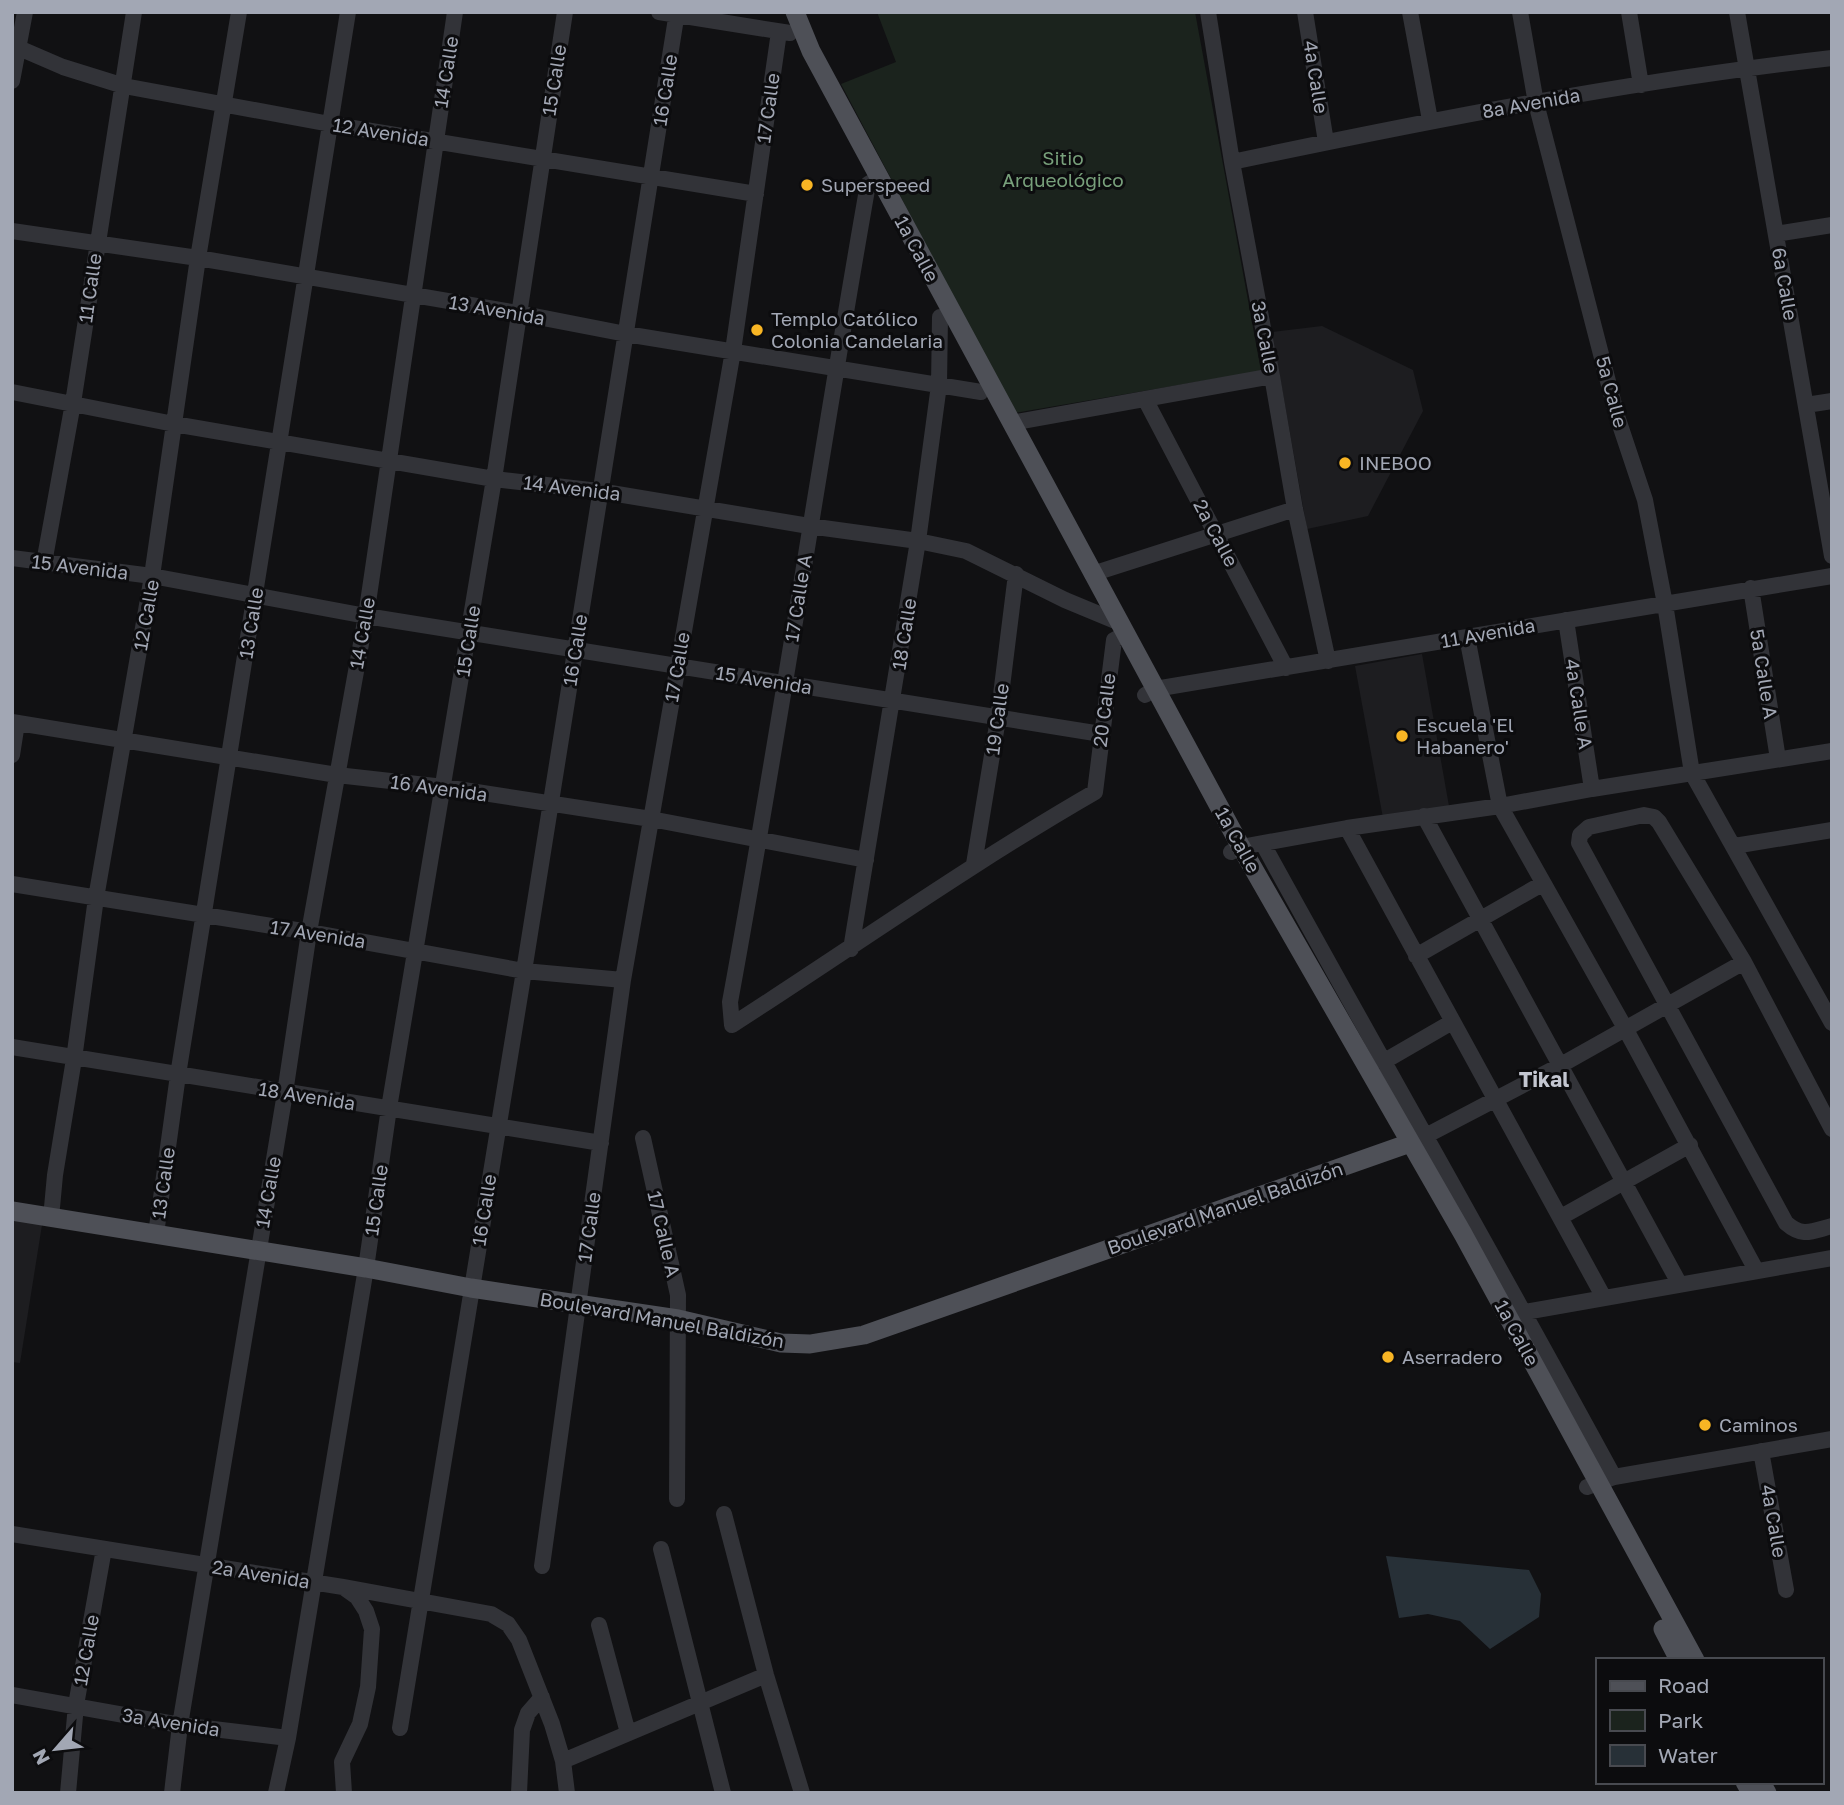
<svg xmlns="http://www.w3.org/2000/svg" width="1844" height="1805" viewBox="0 0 1844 1805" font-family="'Golos Text',sans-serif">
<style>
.built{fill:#1d1d20}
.green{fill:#1b231d}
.water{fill:#273037}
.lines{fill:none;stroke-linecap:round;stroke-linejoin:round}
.minor{stroke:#323338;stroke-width:16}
.major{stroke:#4e5057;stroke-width:19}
.poi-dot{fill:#f8b524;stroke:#0c0c0e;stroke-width:2.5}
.labels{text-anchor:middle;stroke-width:6;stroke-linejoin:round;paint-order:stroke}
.street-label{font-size:19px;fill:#a2a7b4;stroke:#0c0c0e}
.park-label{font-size:19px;fill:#78a07b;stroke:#0c0c0e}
.poi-label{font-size:19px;fill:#a2a7b4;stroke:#0c0c0e;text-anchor:start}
.neighbourhood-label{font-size:21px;font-weight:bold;fill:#c3c6d0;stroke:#0c0c0e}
</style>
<rect width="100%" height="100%" fill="#111113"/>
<path class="built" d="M1322,326L1413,370L1423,411L1368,516L1307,529L1272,332Z
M1422,654L1449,806L1383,818L1355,666Z
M12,1219L42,1225L20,1363L12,1362Z"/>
<path class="green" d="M877,12H1195L1261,371L1015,413L841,84L896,62Z"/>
<path class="water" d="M1386,1556L1529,1570L1541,1594L1539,1617L1490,1649L1460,1621L1428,1614L1399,1618Z"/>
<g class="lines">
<path class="minor" d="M659,12L790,33
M1208,12L1232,162L1272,376L1295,509L1328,661
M1305,12L1326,142
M1410,12L1430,120
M1520,12L1536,103L1617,416L1645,500L1665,604L1692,773L1832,1023
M1629,12L1641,85
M1737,12L1832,556
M12,45L63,67L124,86L330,124L756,194
M12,81L25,12
M1232,162C1431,120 1630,81 1832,58
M879,178L868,184C820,456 780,730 730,1002L732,1025C853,947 970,864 1095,792L1114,640L1125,634
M12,231L198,258L518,313L626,334L981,392
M1776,234L1832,225
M12,392L174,424L494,479L599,491L809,526L918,541L966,551L1065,600L1118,622
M1145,399L1286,668
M1806,405L1832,401
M1011,423L1272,376
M12,558L152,576L366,616L1101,734
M44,563L73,403L134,12
M1092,574L1295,509
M1751,588L1778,759
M1566,620L1592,789
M1467,637L1500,806L1625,1028L1756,1270
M1145,695L1155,689L1832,576
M12,722L337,775L444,787L651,819L866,860
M12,755L17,723
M1424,816L1679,1283
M1347,828L1603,1296
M1263,844C1379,1055 1499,1265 1614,1477
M1734,846L1832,830
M1231,852L1241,847L1347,828L1500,806L1592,789L1832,751
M974,864L998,719L1016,574
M12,884L309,932L524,971L623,980
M851,949L918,541L939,385L940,317
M1416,956L1542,884
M12,1047L601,1143
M1383,1062L1452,1022
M1832,1129L1744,962L1659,822L1654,817L1644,815L1589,827L1580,835L1579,843L1786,1223C1803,1238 1812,1231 1832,1226
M643,1138L678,1295L677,1499
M1416,1141L1561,1065L1744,962
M1561,1217L1690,1145
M51,1218L55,1175L74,1059L96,898L152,576L198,258L239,12
M156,1234L178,1075L348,12
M1525,1312L1832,1258
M1761,1451L1786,1590
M1587,1487L1614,1477L1832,1439
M724,1514L766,1675L802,1793
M12,1534L343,1587L491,1614L508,1624L519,1640L552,1724L563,1761L567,1793
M661,1549L723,1793
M542,1566L623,980L733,351L779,32
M343,1587L357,1597L366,1611L372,1629L368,1687L360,1724L342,1762L344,1793
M599,1625L628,1733
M12,1695L180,1725L288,1738
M400,1728L524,971L677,12
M563,1761L766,1675
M68,1793L76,1705L104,1549
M172,1793L180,1725L285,1093L309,932L366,616L455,12
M276,1793L288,1738L366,1268L389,1108L494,479L565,12
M519,1793L522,1730L528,1713L542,1697"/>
<path class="major" d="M795,12L811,51L1241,847L1463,1234L1695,1660
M12,1211L366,1268L471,1288L678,1319L781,1343L810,1344L864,1335L1410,1143
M1663,1629L1679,1660
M1745,1782L1751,1793
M1761,1782L1767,1793"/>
</g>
<g class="poi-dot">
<circle cx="807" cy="185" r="7"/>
<circle cx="757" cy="330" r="7"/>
<circle cx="1345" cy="463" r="7"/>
<circle cx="1402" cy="736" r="7"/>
<circle cx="1388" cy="1357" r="7"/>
<circle cx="1705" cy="1425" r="7"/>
</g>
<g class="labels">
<g class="street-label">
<text transform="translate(446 72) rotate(-81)" y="7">14 Calle</text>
<text transform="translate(1316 77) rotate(81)" y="7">4a Calle</text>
<text transform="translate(554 80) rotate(-81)" y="7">15 Calle</text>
<text transform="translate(665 90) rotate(-81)" y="7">16 Calle</text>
<text transform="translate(1531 103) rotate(-10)" y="7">8a Avenida</text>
<text transform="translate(768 108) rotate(-82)" y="7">17 Calle</text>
<text transform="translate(381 132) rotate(9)" y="7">12 Avenida</text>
<text transform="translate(917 249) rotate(62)" y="7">1a Calle</text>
<text transform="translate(1785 284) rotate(80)" y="7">6a Calle</text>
<text transform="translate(90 288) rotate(-82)" y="7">11 Calle</text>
<text transform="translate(497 310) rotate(10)" y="7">13 Avenida</text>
<text transform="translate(1265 337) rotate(79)" y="7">3a Calle</text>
<text transform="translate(1612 392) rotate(75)" y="7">5a Calle</text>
<text transform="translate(572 488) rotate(7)" y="7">14 Avenida</text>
<text transform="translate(1216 533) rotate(62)" y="7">2a Calle</text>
<text transform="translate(80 567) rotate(7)" y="7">15 Avenida</text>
<text transform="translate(798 598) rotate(-81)" y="7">17 Calle A</text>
<text transform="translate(146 615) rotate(-80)" y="7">12 Calle</text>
<text transform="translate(251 623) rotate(-81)" y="7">13 Calle</text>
<text transform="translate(362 633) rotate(-80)" y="7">14 Calle</text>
<text transform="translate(1488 633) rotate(-10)" y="7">11 Avenida</text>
<text transform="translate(904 634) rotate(-81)" y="7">18 Calle</text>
<text transform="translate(468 641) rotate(-81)" y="7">15 Calle</text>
<text transform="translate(575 650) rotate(-81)" y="7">16 Calle</text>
<text transform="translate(677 667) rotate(-80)" y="7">17 Calle</text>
<text transform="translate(1764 674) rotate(81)" y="7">5a Calle A</text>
<text transform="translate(764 680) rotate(9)" y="7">15 Avenida</text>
<text transform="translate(1579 704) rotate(81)" y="7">4a Calle A</text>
<text transform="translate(1104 710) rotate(-83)" y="7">20 Calle</text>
<text transform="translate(997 719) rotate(-82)" y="7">19 Calle</text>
<text transform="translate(439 788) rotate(8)" y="7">16 Avenida</text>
<text transform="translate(1238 840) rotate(61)" y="7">1a Calle</text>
<text transform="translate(318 934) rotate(9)" y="7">17 Avenida</text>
<text transform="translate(307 1096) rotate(9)" y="7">18 Avenida</text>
<text transform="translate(163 1183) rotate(-82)" y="7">13 Calle</text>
<text transform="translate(268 1192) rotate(-80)" y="7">14 Calle</text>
<text transform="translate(376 1200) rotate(-82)" y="7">15 Calle</text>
<text transform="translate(1225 1208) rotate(-19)" y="7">Boulevard Manuel Baldizón</text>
<text transform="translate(484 1210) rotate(-81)" y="7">16 Calle</text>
<text transform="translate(589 1227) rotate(-82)" y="7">17 Calle</text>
<text transform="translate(664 1234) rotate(77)" y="7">17 Calle A</text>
<text transform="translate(662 1320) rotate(10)" y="7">Boulevard Manuel Baldizón</text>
<text transform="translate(1517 1333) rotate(62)" y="7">1a Calle</text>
<text transform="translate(1774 1521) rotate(80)" y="7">4a Calle</text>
<text transform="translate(261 1574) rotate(9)" y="7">2a Avenida</text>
<text transform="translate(86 1650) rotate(-80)" y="7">12 Calle</text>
<text transform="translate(171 1722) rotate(9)" y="7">3a Avenida</text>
</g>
<g class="park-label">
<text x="1063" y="165">Sitio<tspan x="1063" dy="22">Arqueológico</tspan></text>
</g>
<g class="poi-label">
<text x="821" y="192">Superspeed</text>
<text x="771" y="326">Templo Católico<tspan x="771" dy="22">Colonia Candelaria</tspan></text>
<text x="1359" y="470">INEBOO</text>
<text x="1416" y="732">Escuela 'El<tspan x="1416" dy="22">Habanero'</tspan></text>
<text x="1402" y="1364">Aserradero</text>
<text x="1719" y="1432">Caminos</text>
</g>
<g class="neighbourhood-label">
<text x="1544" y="1087">Tikal</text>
</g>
</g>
<rect width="1844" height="1805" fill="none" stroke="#a2a7b4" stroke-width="28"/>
<rect x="1596" y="1658" width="228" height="126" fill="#0c0c0e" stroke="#484a50" stroke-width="2"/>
<rect x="1610" y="1681" width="35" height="10" fill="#4e5057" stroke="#484a50" stroke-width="2"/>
<text x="1658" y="1693" font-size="21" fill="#a2a7b4">Road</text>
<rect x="1610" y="1710" width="35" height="21" fill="#1b231d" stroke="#484a50" stroke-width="2"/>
<text x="1658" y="1728" font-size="21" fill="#a2a7b4">Park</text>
<rect x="1610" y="1745" width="35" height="21" fill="#273037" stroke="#484a50" stroke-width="2"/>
<text x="1658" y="1763" font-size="21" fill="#a2a7b4">Water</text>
<g transform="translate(56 1749) rotate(242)" stroke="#0c0c0e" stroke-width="5" paint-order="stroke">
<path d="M0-5L12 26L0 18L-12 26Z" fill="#a2a7b4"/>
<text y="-10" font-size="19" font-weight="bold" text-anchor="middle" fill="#a2a7b4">N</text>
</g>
</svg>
